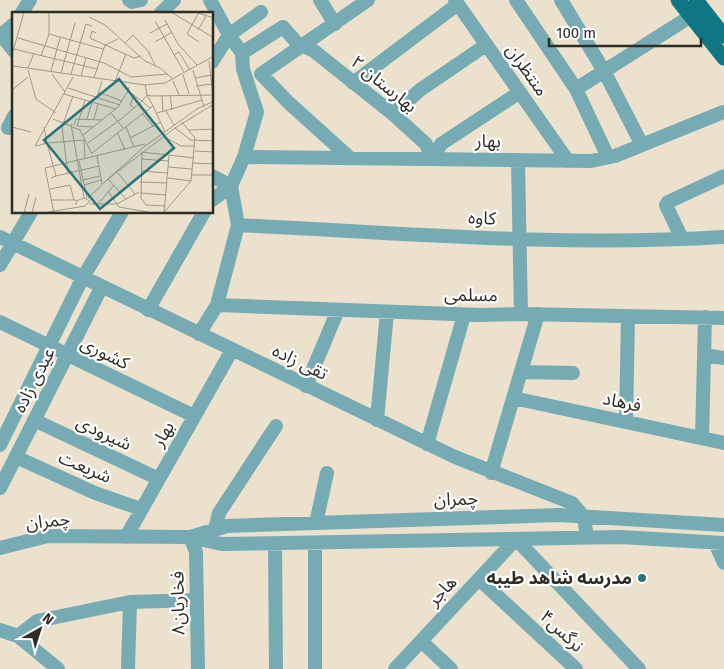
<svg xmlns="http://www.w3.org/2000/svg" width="724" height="669" viewBox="0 0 724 669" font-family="'Fira Sans','Noto Sans Arabic',sans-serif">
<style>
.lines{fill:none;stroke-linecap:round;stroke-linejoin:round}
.minor{stroke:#76abb4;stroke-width:14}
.major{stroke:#0f7784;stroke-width:15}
.poi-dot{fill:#2a747b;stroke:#fff;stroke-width:2}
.labels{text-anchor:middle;stroke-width:4.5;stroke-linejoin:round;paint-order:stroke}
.street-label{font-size:18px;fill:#2f2c24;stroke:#fff}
.poi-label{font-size:18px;font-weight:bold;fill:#2f2c24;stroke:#fff;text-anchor:end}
.inset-road{fill:none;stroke:#a09989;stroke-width:1}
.view{fill:#2a747b;fill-opacity:0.15;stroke:#2a747b;stroke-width:2.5}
.inset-edge{fill:none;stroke:#2f2c24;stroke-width:2.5}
</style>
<rect width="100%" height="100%" fill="#ebe1cd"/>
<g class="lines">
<path class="minor" d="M129,0L132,2L141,0
M320,0L335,24
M455,0L568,161
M516,0L576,89L608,157
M561,0L604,71L642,145
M21,14L30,0
M160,14L174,0
M0,33L1,35L14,24
M0,37L1,35L14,51
M242,53L283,27L297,43L314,51L393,114L426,144L432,159
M212,62L229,35L261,12
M353,83L458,4
M576,89L691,16
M393,114L420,90L486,45
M8,128L14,116
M244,157L591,161L615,156L723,112
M350,158L289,103L261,74L368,0
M432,159L441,144L520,92
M518,160L521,314
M212,176L231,186
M212,200L231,186
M238,225C400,233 562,247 724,237
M0,237L455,457L572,503L584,517L587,538
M682,239L666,205L668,202L724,176
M0,265L31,212
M217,305L480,315L521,314L724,318
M148,310L204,212
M0,322L194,416
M199,334L217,305L238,225L231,186L244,157L257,112L243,69L242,53L229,35L210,0
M704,355L724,358
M521,372L573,373
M306,386L338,310
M513,398L724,443
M34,420L159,479
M377,420L387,312
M626,422L628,316
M702,438L705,317
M427,444L464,315
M0,445L82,279L122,212
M16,457L95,493L141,509
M491,473L538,314
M0,488L101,288
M316,523L327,473
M724,525L559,515L227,526L190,537L222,544L620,537L724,543
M215,529L219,513L276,426
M126,537L232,350
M315,543V669
M715,543L724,563
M275,544L276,669
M0,548L48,536L190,537L196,552L198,669
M479,579L576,669
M0,630L18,636L58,669
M18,636L37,621L130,602L197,600
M421,641L451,669
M128,669L130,602
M395,669L516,539L639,669"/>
<path class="major" d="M678,0L724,58
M696,0L724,36"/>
</g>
<circle class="poi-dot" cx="642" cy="578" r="5"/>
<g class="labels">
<g class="street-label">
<text transform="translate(527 70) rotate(55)" y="6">منتظران</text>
<text transform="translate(384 84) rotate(39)" y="6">بهارستان ۲</text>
<text transform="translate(488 141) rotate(1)" y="6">بهار</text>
<text transform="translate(482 218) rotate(3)" y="6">کاوه</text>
<text transform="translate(471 295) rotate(1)" y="6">مسلمی</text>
<text transform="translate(105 353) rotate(26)" y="6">کشوری</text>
<text transform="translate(300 362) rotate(26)" y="6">تقی زاده</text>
<text transform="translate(34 380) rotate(-63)" y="6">عیدی زاده</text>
<text transform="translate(622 402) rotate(12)" y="6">فرهاد</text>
<text transform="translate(104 433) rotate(25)" y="6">شیرودی</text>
<text transform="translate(163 434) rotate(-60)" y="6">بهار</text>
<text transform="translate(85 467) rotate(23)" y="6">شریعت</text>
<text transform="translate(456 499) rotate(-2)" y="6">چمران</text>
<text transform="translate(48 521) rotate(-6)" y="6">چمران</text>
<text transform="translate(442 591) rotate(-47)" y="6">هاجر</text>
<text transform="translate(178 603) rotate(-91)" y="6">فخاریان۸</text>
<text transform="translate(562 631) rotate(43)" y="6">نرگس۴</text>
</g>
<g class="poi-label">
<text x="632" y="584">مدرسه شاهد طیبه</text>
</g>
</g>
<g transform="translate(12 12)">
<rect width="201" height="201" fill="#ebe1cd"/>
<path class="inset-road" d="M159,0L202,26M183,0L202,6M186,2L175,22L187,30M77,5L93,13L133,49L148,56L161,67M153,8L166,32L185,53M143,9L172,60M186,18L194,4M84,21L80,19L78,26L122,46L129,44M138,21L155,12M37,22L91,37M6,26L92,51L119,65L156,62M143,30L160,20M113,31L121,23L136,39L143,53M2,37L85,57M0,43L12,0M162,43L167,40L178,58M29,44L37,22V0M197,49L201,83M1,54L133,73L153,71L202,44M16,56L22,41M16,58L24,87L44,101M181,58L192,95M39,59L48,26M49,61L63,11M40,62L53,80M59,62L74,12L80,14M171,63L177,82M69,64L74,46M82,66L93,33L106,27M183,66L200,63M103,69L114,42M161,69L167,83M133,73L135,83L139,84L201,83M184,74L200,72M56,76L108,93M0,78L16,65M86,80L110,89M52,82L104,97M158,83L160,98M150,84L151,100M85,85L90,69M73,88L65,114L81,115M202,89L185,97L133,134L96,167L163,116L202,92M141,94L153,120M122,96L118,93L122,83M154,99L162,113M99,101L112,117M145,101L190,88M131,102L141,114M41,107L68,118L80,142M75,107L80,90M82,107L86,92M59,112L72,186M62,113L64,107L90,108M0,115L19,120M114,115L122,135M163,116L179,128L202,129M177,118L202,117M106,122L113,138M70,124L106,95L116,79M151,124L169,134H183M118,126L149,110M72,128L73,147M76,131L109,107L122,96L130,89L135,83L141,94L138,96L130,89L116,79L117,75M23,134L61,65M24,134L35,131L32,115M183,139L202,140M80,141L138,96M85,144L90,172M130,147L157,149M67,149L75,186M181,151L202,152M156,155L180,157M129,159L156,161M106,161L123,182M56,162L50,115L61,84M179,163H202M44,164L87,154M39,166L44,164L35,131L72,128M156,166L179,169M71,168L88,164M128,170L155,171M72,173L89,168M38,177L58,173L62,188M96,179L107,195L141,201M128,181L154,183M76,186L96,167L114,187M40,188H64M87,191L102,173M77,192H105L127,180M154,194L134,193L129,186L130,140L182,146M153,199L179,169L183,126L170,110M12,201L17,182M20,201L24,185M31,201L73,194L78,189L72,186L64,189V193M42,201L33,156L133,132M152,201L157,144"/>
<path class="view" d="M107,67L162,136L88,197L32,128Z"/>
<rect width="201" height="201" class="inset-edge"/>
</g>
<g transform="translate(40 629) rotate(39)" stroke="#ffffff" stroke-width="4" paint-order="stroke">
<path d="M0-4L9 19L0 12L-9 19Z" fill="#2f2c24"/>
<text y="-8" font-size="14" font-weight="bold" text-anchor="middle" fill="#2f2c24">N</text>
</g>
<path d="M549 38v8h152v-8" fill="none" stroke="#2f2c24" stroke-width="2.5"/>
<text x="556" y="38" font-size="15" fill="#2f2c24" stroke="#ffffff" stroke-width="4" paint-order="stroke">100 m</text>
</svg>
